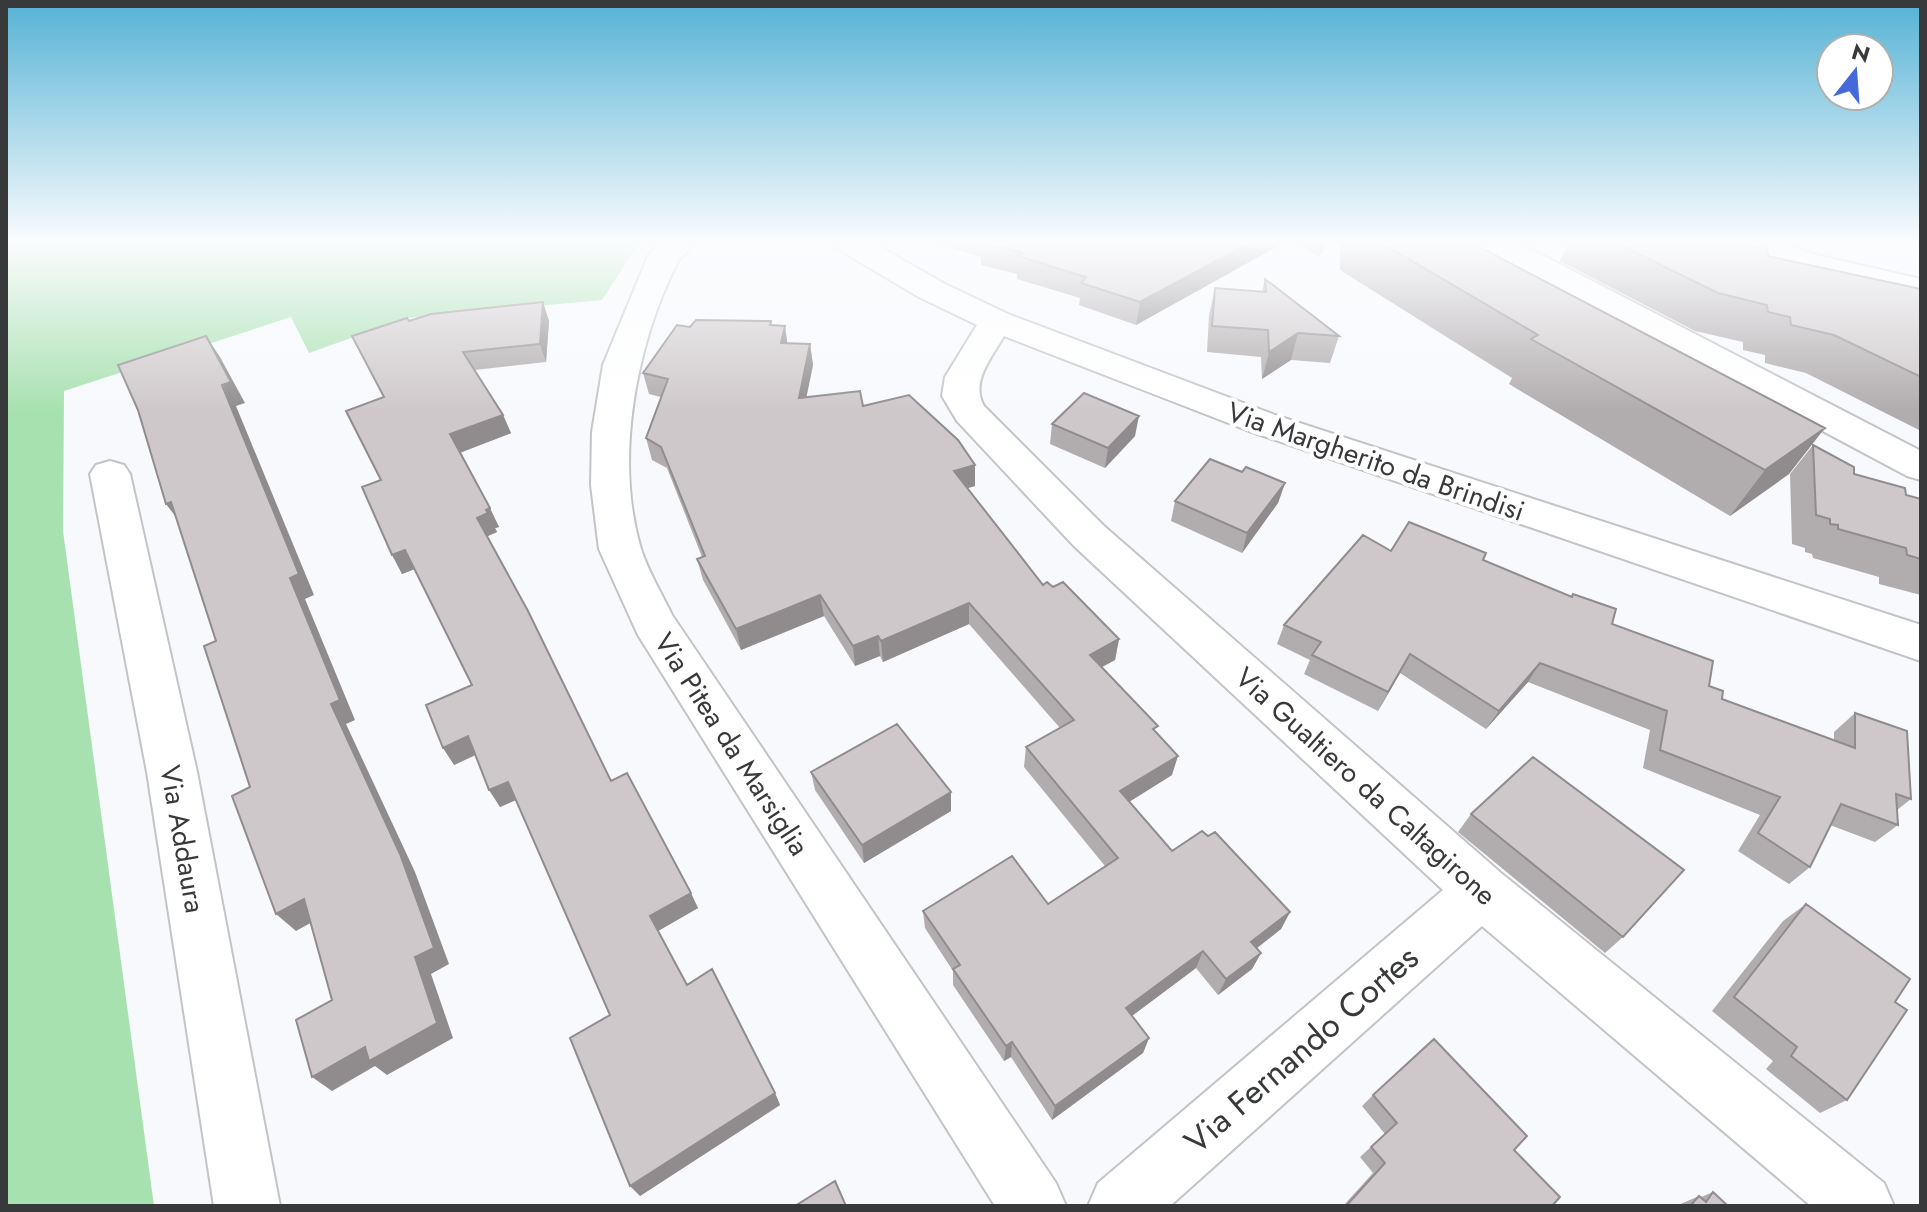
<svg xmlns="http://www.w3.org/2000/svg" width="1927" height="1212" viewBox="0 0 1927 1212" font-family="Jost,sans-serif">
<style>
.green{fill:#a8e1b0}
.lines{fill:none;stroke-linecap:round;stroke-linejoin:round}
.minor-casing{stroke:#c2c4c8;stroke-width:4}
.secondary-casing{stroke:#c2c4c8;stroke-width:4}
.minor{fill:#fff;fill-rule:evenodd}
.secondary{fill:#fff;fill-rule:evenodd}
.wall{fill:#b1acae}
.shaded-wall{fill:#908c8d}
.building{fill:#cec8ca;stroke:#908c8d;stroke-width:2}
.labels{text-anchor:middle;stroke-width:8;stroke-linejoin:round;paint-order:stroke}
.street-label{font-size:28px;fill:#38393a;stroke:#fff}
.near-street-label{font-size:34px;fill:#38393a;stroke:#fff}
</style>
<rect width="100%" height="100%" fill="#f7f9fd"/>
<path class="green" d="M6,241H640L602,300L407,318L309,353L291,317L64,391L63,531L154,1206H6Z"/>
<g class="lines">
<defs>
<path id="minor" d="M663,241H697C692,249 681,255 677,263C636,345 614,459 641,549C648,571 662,594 672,615L1056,1183L1066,1206H995L638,635L599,549L591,485L592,432L603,365L648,256Z
M832,241H870L943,283L1008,314L1275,415L1921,625V661L1249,431L1004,336C992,357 970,382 984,406L1104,526L1501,873L1884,1183L1894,1206H1811L1482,926L1170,1206H1088L1098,1183L1443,890L1074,546L957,421L942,396L945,377L977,325L919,297L836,248Z
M1731,241H1776L1816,255L1921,279V299L1795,269L1735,248Z
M110,461L124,465L130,474L197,772L280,1206H214L147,772L90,474L96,465Z"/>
<path id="secondary" d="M1476,241H1515L1921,451V480L1907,476L1480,248Z"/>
</defs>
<use href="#minor" class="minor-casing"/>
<use href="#secondary" class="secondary-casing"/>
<use href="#minor" class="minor"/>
<use href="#secondary" class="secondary"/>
</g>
<path class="wall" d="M930,241H1287L1136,325L1079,305L1080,298L1017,279V274L981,265V257Z
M1294,241H1327L1319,257Z
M1342,241H1468L1789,474L1730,516L1509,384L1512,378L1340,270V248Z
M1569,241H1762L1768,256L1921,289V431L1806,373L1765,363V355L1743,350V342L1695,331L1560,261Z
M1265,279L1339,336L1330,363L1291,360L1262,379L1261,357L1207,352L1209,315L1215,288L1262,292Z
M543,302L549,321L546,362L475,370L503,415L511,433L460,453L499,527L495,528L497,532L487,536L611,781L698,908L658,931L687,985L775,1093L780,1105L640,1196L610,1015L516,800L500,807L476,755L454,765L472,685L414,569L402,574L381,480L384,397L409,321Z
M771,321L772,325L787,343L810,344L813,365L806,397L863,406L975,486L967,488L1043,585L1053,587L1119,639L1115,660L1102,667L1156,733L1172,775L1129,802L1172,851L1290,912L1281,929L1257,948L1261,953L1252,969L1218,995L1196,968L1132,1016L1149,1038L1143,1053L1052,1120L1011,1057L1004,1061L953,985V971L925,928L923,911L1048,904L1105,866L1024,767L1026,747L1060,728L969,624L883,662L880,656L855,666L824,616L741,650L703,580L697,559L702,557L667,468L652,460L646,438L661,397L649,394L643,373L690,327Z
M1052,424L1135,436L1105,468L1050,444Z
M1813,445L1854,474L1906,495L1921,499V595L1879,584V577L1813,558L1812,554L1805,552V548L1792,544L1790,474Z
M1242,472L1285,483L1278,503L1242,553L1171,521L1175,501Z
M1391,551L1483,560L1571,597L1573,594L1612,624L1709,686L1722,699L1834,740V732L1855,713L1911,799L1897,810L1898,825L1875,842L1830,825L1810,867L1789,884L1738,851L1760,815L1643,768L1650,730L1528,682L1486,729L1400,673L1378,711L1304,674L1310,660L1277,644L1284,625Z
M811,772L951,811L864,863L815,790Z
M1471,814L1623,937L1605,953L1458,832Z
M1806,904L1895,1002L1847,1100L1820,1113L1766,1069L1773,1061L1712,1011L1783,921Z
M1373,1095L1514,1150L1552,1206H1343L1373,1173L1360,1157L1385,1134L1362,1106Z
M1713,1192L1728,1206H1676L1699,1196L1701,1197Z"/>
<path class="shaded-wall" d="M1253,241H1287L1136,325L1140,302Z
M1324,241H1327L1319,257Z
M1770,243L1747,280L1756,247Z
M543,302L549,321L546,362L540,344Z
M785,326L788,347L781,343Z
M1298,333L1291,360L1262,379L1269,352Z
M206,336L220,357L245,403L236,406L314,595L305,599L355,720L346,724L415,872L449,964L431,974L453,1038L387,1075L375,1066L332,1091L312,1077L365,1047L331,704L290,578Z
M810,344L813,365L802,419L799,398Z
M503,415L511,433L459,453L450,434Z
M1139,416L1135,436L1105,468L1108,448Z
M1825,428L1789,474L1730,516L1765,470Z
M975,465V486L954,492V471Z
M1285,483L1278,503L1242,553L1247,533Z
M171,502L182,525L166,504Z
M490,508L499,527L495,528L497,532L486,537L477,518L486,510Z
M405,550L415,569L402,574L392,555Z
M820,595L824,616L741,650L736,629Z
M969,603V624L883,662L881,641Z
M878,636L880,656L855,666L853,646Z
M1119,639L1115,660L1087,675L1090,655Z
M1410,654L1400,673L1378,711L1388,692Z
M1540,663L1528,682L1486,729L1499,711Z
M468,736L479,753L454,765L443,748Z
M1178,756L1172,775L1116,810L1120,791Z
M508,782L518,799L500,807L489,790Z
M951,792V811L864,863L862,845Z
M691,893L698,908L658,931L650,916Z
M304,899L323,916L296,931L276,914Z
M1290,912L1281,929L1243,959L1251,942Z
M1203,951L1196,968L1121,1024L1126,1008Z
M1261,953L1252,969L1218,995L1226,979Z
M1149,1038L1143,1053L1052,1120L1055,1106Z
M1012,1042L1011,1057L1004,1061L1006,1046Z
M775,1093L780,1105L640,1196L630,1186Z"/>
<path class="building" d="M982,241H1253L1140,302L1081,283L1086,277L1018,256L1023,253L981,242Z
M1378,241H1468L1825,428L1765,470L1531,339L1538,335Z
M1612,241H1762L1770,243L1756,247L1767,249L1768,256L1921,289V377L1834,335L1791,325L1790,317L1768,312L1767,305L1718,293Z
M1265,279L1339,336L1298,333L1269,352L1268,330L1212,326L1215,288L1266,292Z
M543,302L540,344L463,352L503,415L450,434L490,508L486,510L488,513L477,518L528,611L611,781L627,773L691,893L650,916L687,985L712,969L775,1093L630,1186L570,1038L610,1015L508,782L489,790L468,736L443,748L426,705L472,685L405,550L392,555L362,487L381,480L346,411L384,397L352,336L407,318L409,321L431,314Z
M696,320L771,321L770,325L785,326L781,343L810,344L799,398L860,391L863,406L909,395L958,440L975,465L954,471L1043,585L1047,582L1053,587L1063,582L1119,639L1090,655L1158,726L1153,729L1178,756L1120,791L1172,851L1202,831L1208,836L1215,832L1290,912L1251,942L1261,953L1226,979L1203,951L1126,1008L1149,1038L1055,1106L1012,1042L1006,1046L953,969L960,965L923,911L1012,856L1048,904L1118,858L1026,747L1074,720L969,603L881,641L878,636L853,646L820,595L736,629L697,559L705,556L661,447L646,438L668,379L643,373L677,325L690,327Z
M206,336L231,382L222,385L299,574L290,578L340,700L331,704L400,854L434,948L415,957L437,1023L369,1061L365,1047L312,1077L296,1020L332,1000L304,899L276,914L232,796L250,787L204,646L216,641L171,502L166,504L138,410L118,365Z
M1084,393L1139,416L1108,448L1052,424Z
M1813,445L1854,467V474L1905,488L1906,495L1921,499V559L1907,555L1906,548L1838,529V525L1830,524V519L1816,515Z
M1210,459L1242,472L1246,467L1285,483L1247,533L1175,501Z
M1409,522L1486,553L1483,560L1572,597L1573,594L1616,609L1612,624L1713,661L1709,686L1723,691L1722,699L1855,748V713L1907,731L1911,799L1896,794L1898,825L1841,804L1810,867L1758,833L1780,797L1660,750L1667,711L1540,663L1499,711L1410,654L1388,692L1312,655L1321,642L1284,625L1363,535L1391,551Z
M897,724L951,792L862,845L811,772Z
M1533,757L1684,870L1623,937L1471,814Z
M1806,904L1910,979L1895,1002L1907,1010L1847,1100L1791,1056L1797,1047L1734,997Z
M1434,1039L1527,1136L1514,1150L1560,1197L1552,1206H1346L1385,1163L1371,1147L1397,1123L1373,1095Z
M835,1181L846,1206H795Z
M1713,1192L1728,1206H1690L1699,1196L1706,1202Z"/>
<linearGradient id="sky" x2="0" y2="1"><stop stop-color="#55b2d4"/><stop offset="0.59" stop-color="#fbfcfe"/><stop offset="1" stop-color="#fbfcfe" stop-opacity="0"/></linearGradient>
<rect width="1927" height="411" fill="url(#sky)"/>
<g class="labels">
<g class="street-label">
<text transform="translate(1376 461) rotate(19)" y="10">Via Margherito da Brindisi</text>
<text transform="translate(732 744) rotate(57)" y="10">Via Pitea da Marsiglia</text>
<text transform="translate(1366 786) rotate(42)" y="10">Via Gualtiero da Caltagirone</text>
<text transform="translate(183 839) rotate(80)" y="10">Via Addaura</text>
</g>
<g class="near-street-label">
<text transform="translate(1301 1049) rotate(-41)" y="12">Via Fernando Cortes</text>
</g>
</g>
<rect width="1927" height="1212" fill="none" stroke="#38393a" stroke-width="16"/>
<g transform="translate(1855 72) rotate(17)"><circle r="38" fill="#ffffff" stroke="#afb0b0" stroke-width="2"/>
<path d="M0-6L14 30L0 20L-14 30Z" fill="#4369db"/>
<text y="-12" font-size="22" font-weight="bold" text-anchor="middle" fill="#38393a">N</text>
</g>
</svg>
